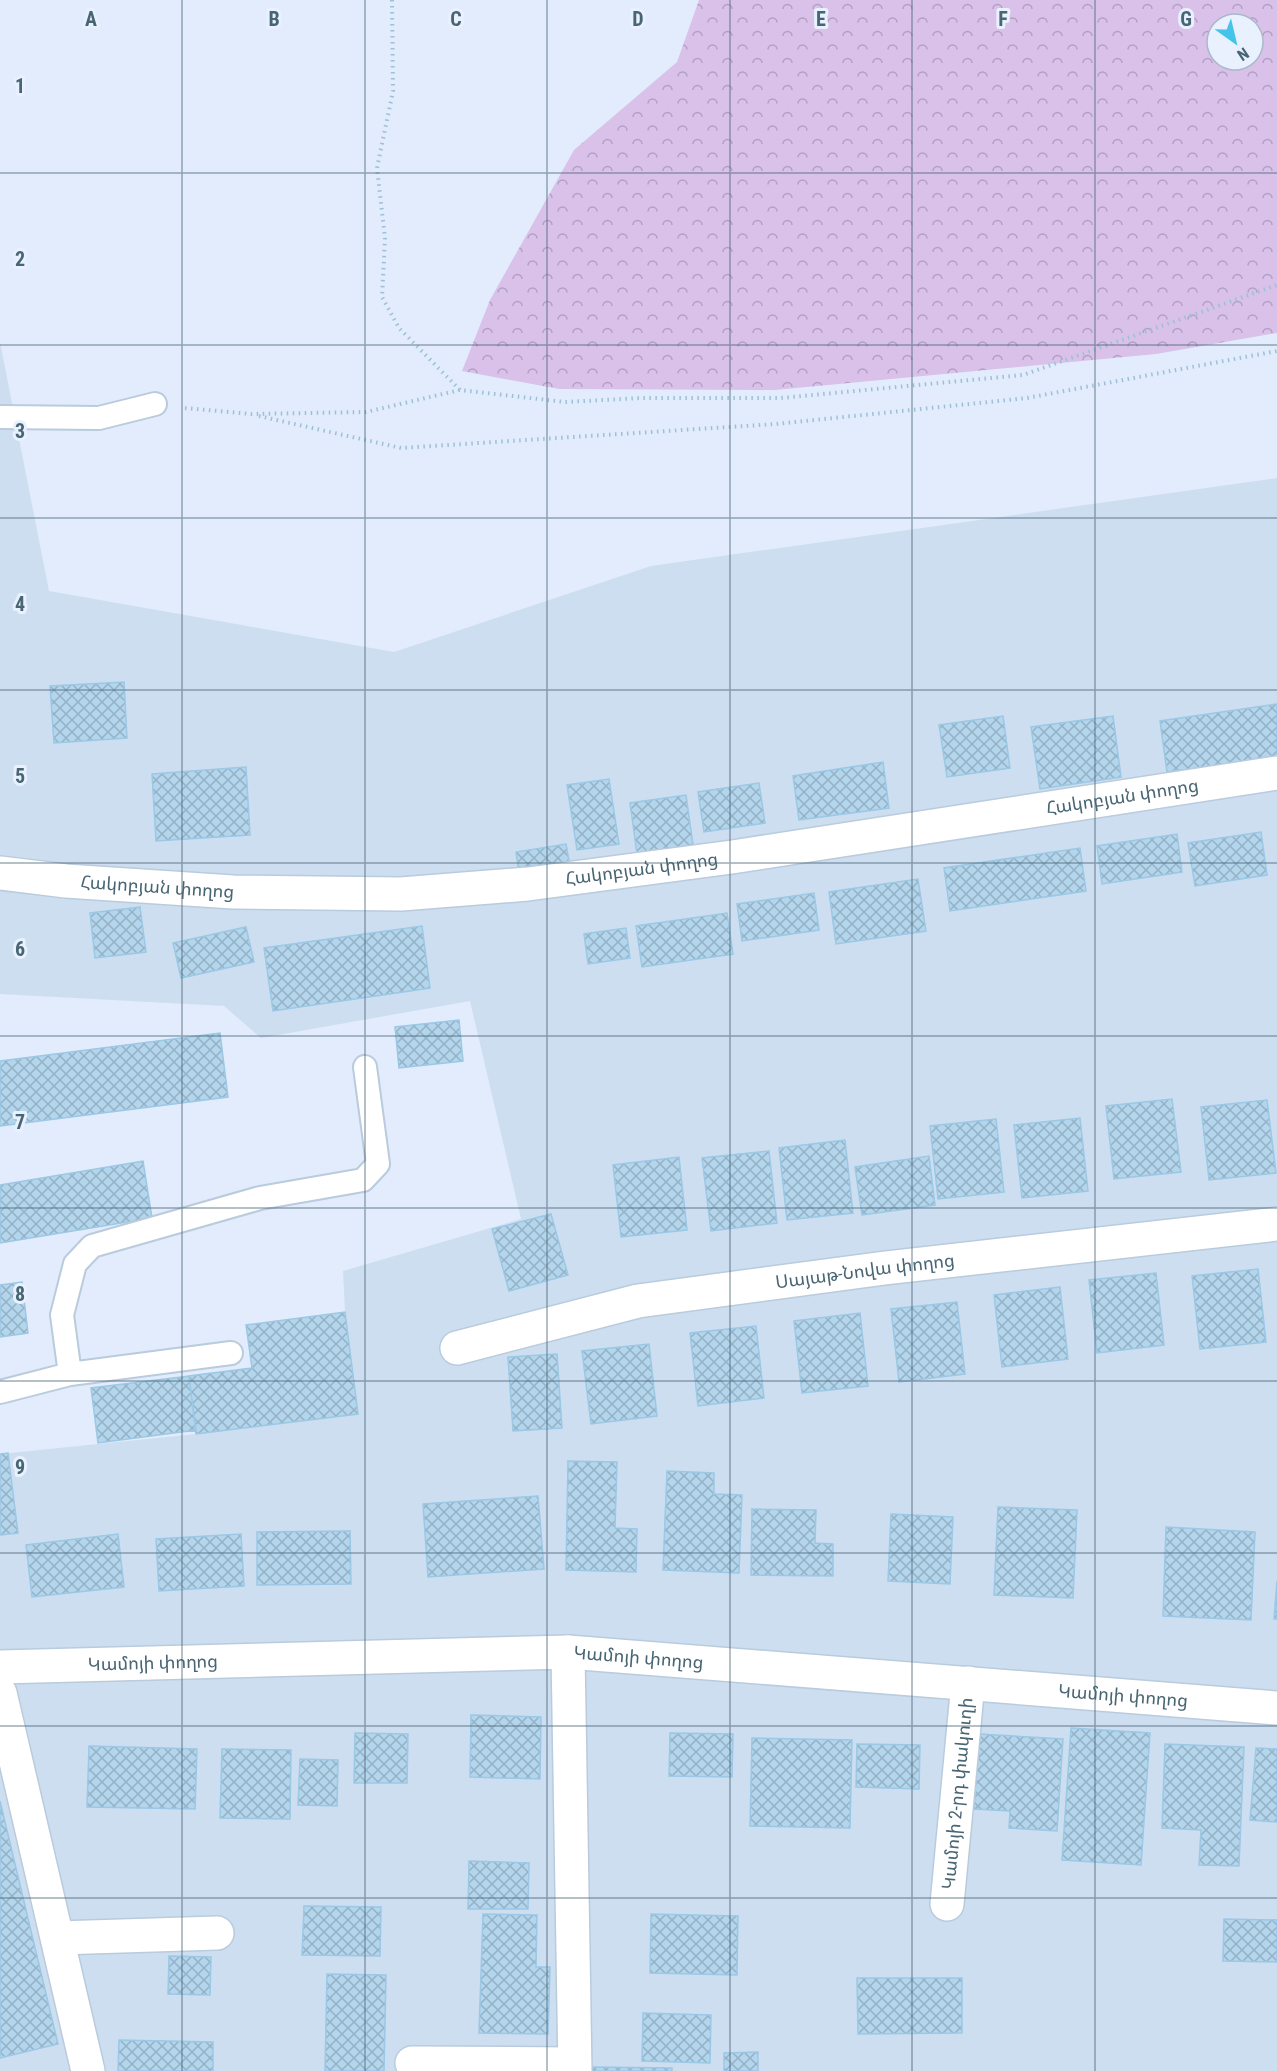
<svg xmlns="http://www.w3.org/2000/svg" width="1277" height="2071" viewBox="0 0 1277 2071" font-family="'Roboto Condensed','Noto Sans Armenian',sans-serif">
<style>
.residential{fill:#cedef1}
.forest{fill:url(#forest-crowns);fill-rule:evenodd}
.building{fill:url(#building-cross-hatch);stroke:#9ac8e5;stroke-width:1.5}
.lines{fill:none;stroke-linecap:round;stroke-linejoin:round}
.service-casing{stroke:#b9cbdc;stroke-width:26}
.minor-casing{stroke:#b9cbdc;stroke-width:36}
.path{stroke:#9dc0d7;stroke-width:4;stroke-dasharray:1.5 4.5;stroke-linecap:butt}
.service{stroke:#fff;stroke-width:22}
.minor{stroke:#fff;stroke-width:33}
.grid{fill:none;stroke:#486574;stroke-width:1.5;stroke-opacity:0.55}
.labels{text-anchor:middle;stroke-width:6;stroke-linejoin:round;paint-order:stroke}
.street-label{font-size:18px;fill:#486574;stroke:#e9f1ff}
.grid-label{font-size:20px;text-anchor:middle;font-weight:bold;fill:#486574;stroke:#e9f1ff;stroke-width:6;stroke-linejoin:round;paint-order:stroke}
</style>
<defs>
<pattern id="forest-crowns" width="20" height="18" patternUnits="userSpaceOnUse" patternTransform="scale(1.5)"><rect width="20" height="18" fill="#d9c1ea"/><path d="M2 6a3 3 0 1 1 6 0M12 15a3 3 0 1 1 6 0" fill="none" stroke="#b2a0c2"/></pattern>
<pattern id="building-cross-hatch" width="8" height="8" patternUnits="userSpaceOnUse" patternTransform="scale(1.5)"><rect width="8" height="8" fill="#b4d6ed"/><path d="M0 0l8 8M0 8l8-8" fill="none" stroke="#94b1c5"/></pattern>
</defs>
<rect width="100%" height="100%" fill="#e2ecfc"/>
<path class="residential" d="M0,342L49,591L394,652L651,566L1277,478V2071H0V2058L58,2044L0,1801V1454L196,1434L358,1414L345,1312L343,1271L521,1219L470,1001L261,1038L224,1006L0,994Z"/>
<path class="forest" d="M699,0H1277V333L1156,354L775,390L559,389L462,371L490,300L574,150L677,62ZM1217,24H1253V60H1217Z"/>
<path class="building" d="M124,682L127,738L54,743L50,686Z
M1277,704V757L1167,772L1160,721Z
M1003,716L1010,768L947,777L939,725Z
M1113,716L1121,777L1040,789L1031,727Z
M883,762L889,808L799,820L793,776Z
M246,767L250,835L156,841L152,774Z
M609,779L619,844L577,850L567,785Z
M759,783L765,823L704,832L698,792Z
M686,795L693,845L637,854L630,803Z
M1261,832L1267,875L1195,886L1188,843Z
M1177,834L1182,872L1102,884L1097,846Z
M566,844L571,872L520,879L516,852Z
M1080,848L1086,891L950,911L944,868Z
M918,879L926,931L836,944L829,892Z
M814,893L819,930L742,941L737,904Z
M140,907L146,952L95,958L90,913Z
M727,913L733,954L642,967L636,926Z
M422,926L430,988L273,1011L264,948Z
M246,927L254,962L181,978L173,943Z
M626,928L630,958L588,964L584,934Z
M459,1020L463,1061L399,1068L395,1027Z
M220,1033L228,1097L0,1126V1061Z
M1172,1099L1181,1172L1114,1179L1106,1106Z
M1267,1100L1276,1173L1209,1180L1201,1107Z
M1080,1118L1088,1191L1022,1198L1014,1125Z
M996,1119L1004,1192L938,1199L930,1126Z
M845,1140L853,1213L787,1220L779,1148Z
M769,1151L777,1223L711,1231L702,1158Z
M929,1156L935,1205L862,1215L855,1167Z
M679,1157L687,1230L621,1237L613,1165Z
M143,1161L152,1218L0,1243V1185Z
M551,1214L568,1275L509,1291L492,1229Z
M1258,1269L1266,1342L1200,1349L1192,1276Z
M1156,1273L1164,1345L1097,1353L1089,1280Z
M22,1282L28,1333L0,1337V1285Z
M1060,1287L1068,1359L1002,1367L994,1295Z
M957,1302L965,1374L899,1382L891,1309Z
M345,1312L358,1414L196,1434L189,1376L252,1368L246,1325Z
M860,1313L868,1386L802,1393L794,1321Z
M756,1326L764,1398L698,1406L690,1333Z
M649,1344L657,1416L591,1424L582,1351Z
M557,1354L562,1428L513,1431L508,1357Z
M189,1376L196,1430L98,1443L91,1388Z
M8,1453L18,1533L0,1535V1454Z
M568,1461L617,1462L615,1528L637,1529L636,1572L566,1570Z
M667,1471L714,1473V1494L742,1495L739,1573L663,1570Z
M538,1496L544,1569L428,1577L423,1504Z
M998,1507L1077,1510L1073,1598L994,1595Z
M752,1509L816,1510L815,1543L833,1544V1576L751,1575Z
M891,1514L953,1517L950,1584L888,1581Z
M1166,1527L1255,1532L1251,1620L1163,1616Z
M350,1531L351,1584L257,1585V1532Z
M118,1534L124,1587L32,1597L26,1545Z
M241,1534L244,1586L159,1591L156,1539Z
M1277,1581V1619H1274Z
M471,1715L541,1717L540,1779L470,1777Z
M1071,1728L1150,1733L1141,1865L1062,1860Z
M355,1733L408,1734L407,1783H354Z
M670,1733L733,1734L732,1777L669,1776Z
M979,1734L1063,1739L1057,1831L1009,1828L1010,1811L974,1809Z
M752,1738L852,1740L850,1828L750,1826Z
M857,1744L920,1745L919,1789L856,1787Z
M1165,1744L1244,1747L1239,1866L1199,1865L1201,1830L1162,1828Z
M89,1746L197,1749L195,1809L87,1807Z
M1256,1748L1277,1749V1822L1250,1820Z
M222,1749L291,1750L290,1819L220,1818Z
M300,1759L338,1760L337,1806L298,1805Z
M0,1801L58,2044L0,2058Z
M469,1861L529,1863L528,1909H468Z
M304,1906L381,1907L380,1956L302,1955Z
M483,1914L537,1915L536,1967H550L548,2034L479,2033Z
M651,1914L738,1916L737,1975L650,1973Z
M1224,1919L1277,1920V1962L1223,1961Z
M169,1956L211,1957L210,1995L168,1994Z
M327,1974L386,1975L384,2071H325Z
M857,1978H962V2033L858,2034Z
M643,2013L711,2015L710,2063L642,2061Z
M119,2040L213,2042V2071H118Z
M758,2052V2071H724V2053Z
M593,2067L672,2068V2071H592Z"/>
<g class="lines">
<defs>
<path id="service" d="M0,417L99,418L155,404
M70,1374L62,1315L75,1264L92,1246L260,1198L363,1180L378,1164L365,1067
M0,1392L70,1374L231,1353"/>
<g id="minor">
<path id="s1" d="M0,873L66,881L233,892L401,894L528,884L732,857L1277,773"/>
<path id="s2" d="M457,1348L638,1301L885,1268L1277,1224"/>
<path d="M568,1652L575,2071"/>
<path id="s3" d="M0,1667L568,1652L1277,1708"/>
<path d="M0,1693L88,2071"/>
<path id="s4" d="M947,1904L968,1683"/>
<path d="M58,1938L217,1933"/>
<path d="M412,2063L574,2064"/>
</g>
</defs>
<use href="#service" class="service-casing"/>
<use href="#minor" class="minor-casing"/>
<path class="path" d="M392,0L393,91L377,168L385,238L382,297L399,328L460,390
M185,408L251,414L366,412L460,390L565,402L641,398H781L1023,375L1277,285
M259,416L401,448L776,424L1027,398L1277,351"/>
<use href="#service" class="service"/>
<use href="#minor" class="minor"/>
</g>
<path class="grid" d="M182,0V2071M365,0V2071M547,0V2071M730,0V2071M912,0V2071M1095,0V2071M0,173H1277M0,345H1277M0,518H1277M0,690H1277M0,863H1277M0,1036H1277M0,1208H1277M0,1381H1277M0,1553H1277M0,1726H1277M0,1898H1277"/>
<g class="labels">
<g class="street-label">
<text dy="6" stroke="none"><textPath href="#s1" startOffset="1130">Հակոբյան փողոց</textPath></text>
<text dy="6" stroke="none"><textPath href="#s1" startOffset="644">Հակոբյան փողոց</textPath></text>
<text dy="6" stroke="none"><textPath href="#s1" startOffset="158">Հակոբյան փողոց</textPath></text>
<text dy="6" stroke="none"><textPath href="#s2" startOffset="416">Սայաթ-Նովա փողոց</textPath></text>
<text dy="6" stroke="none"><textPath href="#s3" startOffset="639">Կամոյի փողոց</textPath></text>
<text dy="6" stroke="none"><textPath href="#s3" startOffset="153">Կամոյի փողոց</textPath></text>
<text dy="6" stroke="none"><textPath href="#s3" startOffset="1125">Կամոյի փողոց</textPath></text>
<text dy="6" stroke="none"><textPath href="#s4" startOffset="111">Կամոյի 2-րդ փակուղի</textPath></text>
</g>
</g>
<g class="grid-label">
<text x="91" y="26">A</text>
<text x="274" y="26">B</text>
<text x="456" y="26">C</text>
<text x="638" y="26">D</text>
<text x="821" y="26">E</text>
<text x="1003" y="26">F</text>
<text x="1186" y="26">G</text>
<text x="20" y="93">1</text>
<text x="20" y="266">2</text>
<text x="20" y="438">3</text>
<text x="20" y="611">4</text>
<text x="20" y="783">5</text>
<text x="20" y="956">6</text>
<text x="20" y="1129">7</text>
<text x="20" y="1301">8</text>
<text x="20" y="1474">9</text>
</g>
<g transform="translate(1235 42) rotate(146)"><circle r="28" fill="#e9f1ff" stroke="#a9b9c7" stroke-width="1.5"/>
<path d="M0-4.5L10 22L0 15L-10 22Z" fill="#45c4e9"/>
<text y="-9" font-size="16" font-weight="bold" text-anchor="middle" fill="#486574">N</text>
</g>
</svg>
